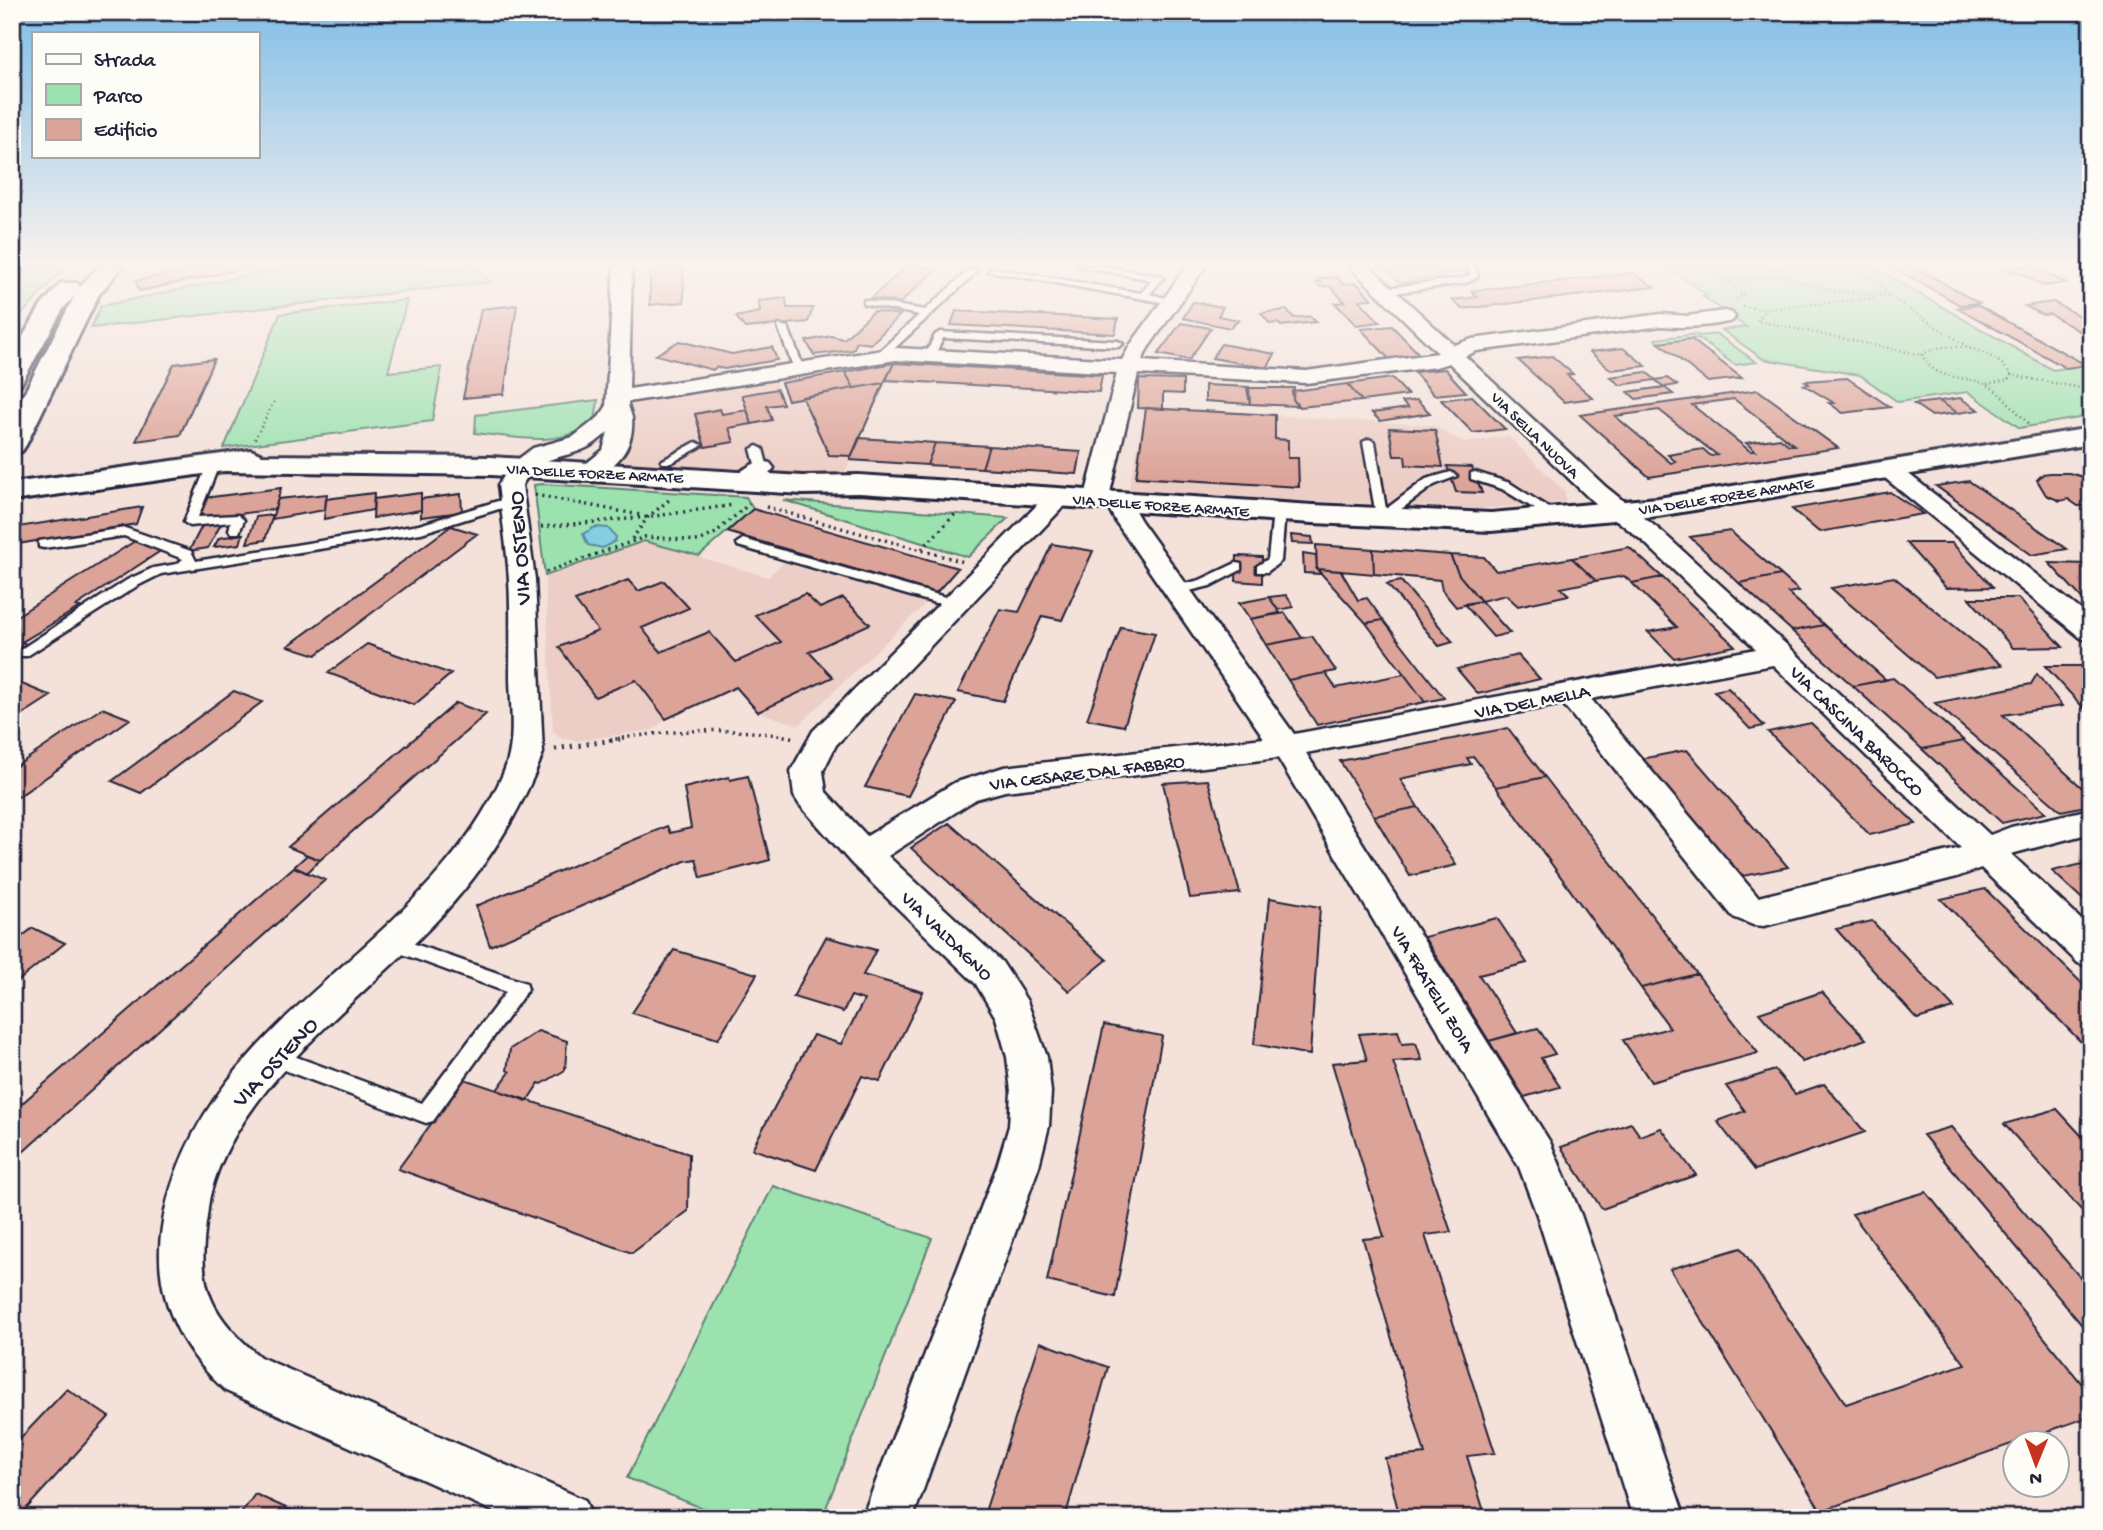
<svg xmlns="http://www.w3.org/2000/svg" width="2103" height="1530" viewBox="0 0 2103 1530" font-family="'Gochi Hand',sans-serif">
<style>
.built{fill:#eccec6}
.green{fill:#9be2af;stroke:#5e8275;stroke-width:2}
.water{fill:#84cee4;stroke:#5d89a0;stroke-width:2}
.building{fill:#dca398;stroke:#22223b;stroke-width:2;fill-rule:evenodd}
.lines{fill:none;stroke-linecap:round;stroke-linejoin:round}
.lane-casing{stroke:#22223b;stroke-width:5}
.street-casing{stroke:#22223b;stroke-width:5}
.secondary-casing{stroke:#22223b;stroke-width:6}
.path-far2{stroke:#22223b;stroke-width:2.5;stroke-dasharray:1 3.5;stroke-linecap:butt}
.path-far1{stroke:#22223b;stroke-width:3.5;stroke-dasharray:2 4.5;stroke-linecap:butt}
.path{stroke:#22223b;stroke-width:5;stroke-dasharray:2 6;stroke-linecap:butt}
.lane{fill:#fdfcf7;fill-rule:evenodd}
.street{fill:#fdfcf7;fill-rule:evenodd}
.secondary{fill:#fdfcf7;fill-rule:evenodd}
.labels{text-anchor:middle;stroke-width:5;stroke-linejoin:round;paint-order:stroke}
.far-street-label{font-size:16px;fill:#22223b;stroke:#fdfcf7}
.street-label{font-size:19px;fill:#22223b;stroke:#fdfcf7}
.near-street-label{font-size:23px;fill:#22223b;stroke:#fdfcf7}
</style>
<rect width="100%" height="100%" fill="#f3e1da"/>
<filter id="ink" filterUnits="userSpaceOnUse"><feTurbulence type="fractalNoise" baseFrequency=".0143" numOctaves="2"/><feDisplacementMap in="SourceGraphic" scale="14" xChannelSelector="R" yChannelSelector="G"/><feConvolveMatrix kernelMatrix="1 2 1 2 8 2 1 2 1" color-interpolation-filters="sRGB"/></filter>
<g filter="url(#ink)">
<path class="built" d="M773,376L783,401L884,383L842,478L619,462L629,446L632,433L634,417L630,400Z
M1146,408L1432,425L1465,443L1508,436L1565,492V502L1478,509L1128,492Z
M644,541L768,577L784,562L926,603L799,725L758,712L736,687L666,719L653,730L575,741L561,738L553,731L545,576Z"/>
<path class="green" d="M12,266H66L24,312L12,314Z
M293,266H478L490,282L91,328L101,306Z
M1383,266H1457L1461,272L1400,283Z
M1666,266H1870L2053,370L2091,364V416L2020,428L1968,392L1898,402L1860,375L1763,359L1722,330L1746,327L1702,296L1707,295Z
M407,300L388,372L442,367L432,421L224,448L280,314Z
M1696,334L1699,336L1717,334L1756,362L1735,365L1698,338L1658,343L1655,339Z
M598,400L595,421C560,449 517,437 475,433L476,415Z
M543,484L746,497L753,509L699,556L644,541L545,576L534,485Z
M783,500L1008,518L968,557Z
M773,1186L932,1238L822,1518H727L627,1478Z"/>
<path class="water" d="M595,527L608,528L616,537L615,541L603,548L588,545L583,534Z"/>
<path class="building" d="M204,266H256L139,291L136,281Z
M683,266L684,302L650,305V269Z
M907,266L939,267L900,303L871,298Z
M1891,266H1913L1979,303L1960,305Z
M2000,266H2032L2066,283L2043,286L2017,271L2011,272Z
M1633,273L1654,287L1462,309L1452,300L1478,297L1471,291Z
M1336,277L1343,284L1357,283L1372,299L1359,300L1380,322L1356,325L1335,303L1345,302L1330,286L1320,287L1316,283L1321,282L1317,279Z
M786,298L787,308H813L808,322L745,328L736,317L760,312L759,301Z
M1193,302L1223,307L1218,316L1239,320L1230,328L1183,318Z
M2053,302L2091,322V330L2079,331L2050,314L2043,315L2025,306Z
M517,305L504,394L463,398L481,309Z
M1977,305L2086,365L2066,368L1958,308Z
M1287,310L1294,318L1310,316L1316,322L1281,326L1278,323L1270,324L1261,313Z
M874,311L900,315L871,344L857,342L853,350L814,355L806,341L831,336L844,339Z
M956,311L1118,319L1115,334L951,325Z
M1181,323L1211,328L1189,360L1158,354Z
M1392,326L1420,355L1389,359L1361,329Z
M1691,339L1742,378L1708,382L1659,343Z
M679,341L732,354L772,347L777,360L724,369L716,367L713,370L656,355Z
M1221,344L1275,354L1267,368L1212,358Z
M1623,348L1646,366L1611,370L1590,352Z
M1552,356L1573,374L1567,375L1593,398L1564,402L1518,360Z
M214,359L180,435L136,441L174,364Z
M894,363L1102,375L1099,392L886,380Z
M894,363L884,383L854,388L845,372Z
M1445,369L1466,392L1434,395L1414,372Z
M845,372L854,388L788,400L781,383Z
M1646,372L1656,380L1667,378L1677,385L1664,387L1673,394L1636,399L1628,392L1664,387L1655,380L1620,385L1610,377Z
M1392,378L1408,395L1362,401L1347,384Z
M1847,378L1890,407L1843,413L1829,403H1834L1804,385L1809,384L1805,381Z
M1139,379L1183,380V394L1163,393V409L1138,408Z
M884,383L852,456L829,455L802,397Z
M1347,384L1362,401L1299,407L1293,399L1292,391Z
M1205,385L1249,387L1250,404L1205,401Z
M1247,388H1294L1293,399L1297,406L1250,404Z
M777,389L783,404L767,406L772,420L752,424L742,395Z
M1758,390L1838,448L1649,477L1580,415ZM1734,399L1794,445H1789L1780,438L1746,443L1755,451H1750L1692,405ZM1659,410L1717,455L1711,456L1703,449L1668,455L1676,462L1671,463L1615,416Z
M1472,396L1505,429L1473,433L1441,400Z
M1960,398L1979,410L1958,413L1939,401Z
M1417,400L1430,413L1380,421L1372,413L1408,408L1402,402Z
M1939,401L1958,413L1932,416L1914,404Z
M1146,408L1275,415V439L1288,440V458H1298L1299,487L1136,477Z
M720,409L722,414L747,410L752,424L729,428L734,442L705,447L695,414Z
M1389,428L1435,430L1443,467L1406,465L1405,456H1394Z
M859,438L935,443L927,465L850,460Z
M935,443L989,446L982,468L927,465Z
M989,446L1081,452L1077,474L982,468Z
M1447,466L1472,467L1482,493L1456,492Z
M2050,473H2069L2091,479V505L2078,506L2068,499L2060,501L2046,495L2037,480L2043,474Z
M1969,481L2067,549L2032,555L1936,486Z
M281,488L275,509L196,520L204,498Z
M1890,492L1923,514L1819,532L1792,509Z
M374,493L373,510L324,519L326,499Z
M421,493V510L373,518L374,499Z
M327,494L325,510L272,519L278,499Z
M461,494L462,512L421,517V499Z
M142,507L136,524L12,545V528Z
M753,509L958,568L936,593L727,532Z
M273,515L265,540L247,543L256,517Z
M222,522L208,548L189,551L203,524Z
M451,526L477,534L316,655L288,646Z
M1730,531L1781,575L1739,583L1690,537Z
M243,534L240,544L214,547L219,538Z
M1291,535L1312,537L1313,544L1292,543Z
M135,541L162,550L76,606L80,607L22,642L26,644L12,652V619Z
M1906,543H1952L1993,587L1946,588Z
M1052,544L1093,551L1062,620L1042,616L1003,701L958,692L1000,609L1019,612Z
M1316,545L1373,549L1374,574L1317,569Z
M1629,547L1662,577L1632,583L1624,576L1596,581L1572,558Z
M1373,549L1450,555L1459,575L1481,601L1456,607L1442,590L1440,580L1374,574Z
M1303,554L1316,556L1317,569L1321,574L1304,573Z
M1450,555L1484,557L1496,571L1572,558L1596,581L1561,588L1569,595L1518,606L1506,595L1481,601L1459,575Z
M1237,556L1262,557V583L1236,581Z
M2049,563L2091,564V608Z
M1317,569L1341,571L1358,600L1367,598L1383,620L1366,623Z
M1781,575L1799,591L1788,593L1824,625L1792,631L1739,583Z
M1662,577L1735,646L1674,658L1648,632L1677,627L1632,583Z
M1894,577L2002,665L1934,677L1831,588Z
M628,580L638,591L664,581L689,608L642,628L661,652L709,632L736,662L781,642L755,615L805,594L820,608L843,598L870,624L809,652L833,677L758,712L736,687L666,719L636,680L595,697L559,647L598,631L575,601Z
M1401,581L1453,642L1439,646L1387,584Z
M1286,595L1294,607L1278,610L1269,597Z
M1269,597L1280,613L1250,619L1239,603Z
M1969,598H2018L2063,647L2013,648Z
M1481,601L1510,633L1493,637L1464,604Z
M1285,613L1302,638L1266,645L1250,619Z
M1383,620L1444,698L1425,702L1366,623Z
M1824,625L1886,680L1853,686L1792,631Z
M1121,627L1155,633L1124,726L1087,719Z
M1312,636L1336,671L1288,680L1266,645Z
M367,644L451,674L414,705L328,673Z
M1518,655L1540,679L1478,694L1457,669Z
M2045,666H2091V716Z
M1325,673L1336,688L1404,674L1425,702L1317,725L1288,680Z
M2037,674L2062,706L2003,715L2091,796V805L2061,811L1935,703L2031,684Z
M1893,678L1964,741L1922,749L1853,686Z
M12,680L51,696L12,721Z
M1728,688L1764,726L1750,729L1714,691Z
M234,691L262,702L141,793L112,781Z
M915,694L956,702L908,796L865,787Z
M456,703L486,714L320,860L288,847Z
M102,708L130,719L12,801V769Z
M1811,723L1916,824L1870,835L1768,732Z
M1508,728L1545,777L1496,787L1474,757L1467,758L1471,764L1400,779L1418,807L1374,816L1340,761Z
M1964,741L2046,813L2002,823L1922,749Z
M1687,750L1788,867L1738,877L1641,759Z
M748,776L770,860L701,878L696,859L685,861L490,946L476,906L667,826L670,833L691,828L684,788L729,777L730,780Z
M1545,777L1697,974L1641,988L1496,787Z
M1208,780L1240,893L1190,898L1163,783Z
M1418,807L1456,865L1410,876L1374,816Z
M949,823L1107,960L1069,991L911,848Z
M307,855L320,860L307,873L294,867Z
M2091,862V907L2052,871Z
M294,867L325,880L12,1162V1112Z
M1985,889L2091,992V1044L2085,1046L1941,899Z
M1270,898L1320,907L1310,1055L1254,1044Z
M1497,918L1527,963L1479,975L1517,1033L1489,1041L1424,937Z
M1872,921L1954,1008L1917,1019L1836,929Z
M33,928L65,943L12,986V944Z
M826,937L876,950L863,975L923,992L880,1081L862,1076L816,1170L752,1149L813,1035L841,1044L864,1000L851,996L843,1012L793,997Z
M674,950L757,974L718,1039L632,1013Z
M1697,974L1758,1053L1651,1082L1623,1040L1670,1028L1641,988Z
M1822,992L1866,1039L1802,1062L1759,1013Z
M1104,1025L1162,1036L1115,1297L1047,1281Z
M1538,1028L1555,1054L1541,1058L1560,1087L1524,1097L1489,1041Z
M538,1031L567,1041L565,1070L542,1084L539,1083L527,1101L497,1090L510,1072L507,1070L510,1049Z
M1398,1031L1402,1044L1416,1043L1422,1060L1393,1062L1451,1232L1425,1235L1495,1453L1467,1456L1486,1518H1400L1385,1458L1425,1454L1363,1239L1384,1237L1332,1063L1367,1060L1359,1034Z
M1775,1070L1795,1094L1824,1084L1865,1132L1755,1170L1717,1121L1745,1111L1726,1086Z
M464,1079L689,1154L688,1211L632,1253L398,1169Z
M2057,1109L2091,1146V1221L2004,1124Z
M1631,1123L1640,1136L1661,1128L1696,1175L1602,1209L1561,1147Z
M1951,1127L2091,1290V1336L1923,1135Z
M1926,1192L2091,1395V1416L1821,1511L1670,1269L1741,1248L1846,1404L1965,1364L1852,1214Z
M1040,1342L1108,1367L1065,1518H983Z
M67,1389L109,1417L18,1518H12V1447Z
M255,1494L308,1518H238Z"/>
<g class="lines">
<defs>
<path id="lane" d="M1078,266H1101L1161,276L1163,278L1150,294L1177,301L1172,304L988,271L993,268L1141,293L1152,280Z
M1466,266H1475L1478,277L1466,283L1386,294L1381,291L1386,288L1464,278L1470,274Z
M970,269L978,271L883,359H875V355L919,315L864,304V300L925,310Z
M779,325L788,327L804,369L803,371L794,369L778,327Z
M940,332L1118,341L1123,344L1118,347L943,338L934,357H926L925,355L935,335Z
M1369,439L1375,442L1386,509L1426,479L1451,472L1457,476L1434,485L1385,521H1377L1363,442Z
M696,442L702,445L700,447L671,463H663L661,461Z
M757,446L763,449L768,468L766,471L762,472L756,468L751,449Z
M213,461L219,465L198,517L238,515L244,520L239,533H231L229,530L231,522L190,526L184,522L207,465Z
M1475,472L1510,483L1563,517L1557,521L1553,520L1502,489L1471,479V473Z
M511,497L515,498V504L421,533L161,574L137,586L27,656H17L15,653L127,580L153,568L177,564L183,559L124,536L44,548L39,547V541L125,528L191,551L196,561L419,525Z
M1279,508L1285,512L1281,561L1267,572H1257V566L1268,559L1273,512Z
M743,539L945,597L947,600L945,603H935L738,546L737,543Z
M1236,563L1241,564V570L1210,586L1177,594L1170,590L1172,587L1200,580Z
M392,936L526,983L528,989L433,1121L426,1123L265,1063L262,1057L265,1051L272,1048L422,1103L506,992L386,948L383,943L386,938Z"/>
<path id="street" d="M614,266H632L629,389L896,348L1122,360L1131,344L1187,266H1206L1148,348L1142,361L1306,371L1438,353L1349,266H1369L1454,345L1472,339L1661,314L1687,316L1725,311L1732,313L1735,317L1732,321C1708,327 1685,328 1661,326L1477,351L1465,356L1606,487L1662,532L1789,647L1990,835L2011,827L2091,809V833L2011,854L2091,929V967L2078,963L1981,868L1957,877L1764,926L1753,925L1733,917L1563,704L1306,753L1550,1142L1581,1215L1685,1518H1633L1537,1215L1519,1167L1278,758L1005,791L976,799L888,856L1002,962L1027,1001L1047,1057L1051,1092L1049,1126L1039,1166L913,1518H862L997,1166L1009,1126L1011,1092L1007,1057L996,1018L976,984L852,864L799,804L794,796L791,771L813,731L1049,493L1058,491L1067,493L1070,498L1067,503L836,745L823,771L826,792L867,836L954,783L1004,767L1264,738L1116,522L1106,503L1096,507L1087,505L1084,500L1117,373L896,360L628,402C628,408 631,412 632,418C634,440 624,459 606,470C597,476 591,479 581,476L577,471L603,450L608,432C602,437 596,443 590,446C561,462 544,450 522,485L535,579L543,753C521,813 486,867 443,914C369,995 239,1083 211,1192C208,1202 208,1213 206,1223C197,1289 211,1315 260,1357L585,1500L592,1518H508L226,1391C178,1347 152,1293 162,1227C195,1020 424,954 503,774C516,745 511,712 510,680C510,647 511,613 509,580C507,548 502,516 498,485L513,463L533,448L573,437L599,417L606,407ZM1449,363L1588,497L1644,542L1756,649L1294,734L1141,521L1127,497L1118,495L1109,497L1138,374L1306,383L1436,367ZM1773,665L1961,848L1758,897L1591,699Z
M762,461L770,463L774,468C765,480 751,490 735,486L732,481C739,471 751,464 762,461Z
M1888,462L1896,464L2091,618V641L2081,638L1880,474L1876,469L1880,464Z"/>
<path id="secondary" d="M99,266H123L99,294L26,445L22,451L12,453V417L75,295L63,309L21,384L12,386V355L41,306L61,283H77L80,287Z
M2091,428V444L1658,516L1491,531L1313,523L859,493L803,494L491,475L224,471L12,501V483L251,450L262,455L491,457L803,476L859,475L1313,505L1491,513L1658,498Z"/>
</defs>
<use href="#lane" class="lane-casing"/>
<use href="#street" class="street-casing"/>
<use href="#secondary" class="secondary-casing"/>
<path class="path-far2" d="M1708,266L1744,295L1735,300
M1762,266C1802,288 1844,294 1889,296
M1853,266L1878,282L1889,296L1971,349
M12,273L20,266
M1730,282L1777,276
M12,296L41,286
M1743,307L1766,309L1757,321L1922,355
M1766,309L1876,298
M2011,375L2091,390
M1987,384L2008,380L2011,375C1995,349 1948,337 1922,355C1937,384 1965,373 1989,386C2004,395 2016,412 2029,424
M255,439L275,400"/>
<path class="path-far1" d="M535,495L640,515
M766,507L964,562
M541,527L648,517L734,505
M632,539L648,517L669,500
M922,549L957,512
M546,572L645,537L699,541L714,534L749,504
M609,740C672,730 733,726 796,738"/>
<path class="path" d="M555,749L620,739"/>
<use href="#lane" class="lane"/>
<use href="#street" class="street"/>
<use href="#secondary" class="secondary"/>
</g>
</g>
<linearGradient id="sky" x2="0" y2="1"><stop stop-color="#80bee6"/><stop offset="0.55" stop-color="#faf2ee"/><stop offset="1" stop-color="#faf2ee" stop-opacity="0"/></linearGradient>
<rect width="2103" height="480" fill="url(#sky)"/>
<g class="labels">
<g class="far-street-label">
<text transform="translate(1536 434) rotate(44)" y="6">VIA SELLA NUOVA</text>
<text transform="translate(595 472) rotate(3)" y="6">VIA DELLE FORZE ARMATE</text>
<text transform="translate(1726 495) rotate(-9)" y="6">VIA DELLE FORZE ARMATE</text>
<text transform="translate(1161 504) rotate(4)" y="6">VIA DELLE FORZE ARMATE</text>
</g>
<g class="street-label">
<text transform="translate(1532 700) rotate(-11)" y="7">VIA DEL MELLA</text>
<text transform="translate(1858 730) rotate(44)" y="7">VIA CASCINA BAROCCO</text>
<text transform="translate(1087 771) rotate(-7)" y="7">VIA CESARE DAL FABBRO</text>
<text transform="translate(948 935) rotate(44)" y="7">VIA VALDAGNO</text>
<text transform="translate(1434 988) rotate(59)" y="7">VIA FRATELLI ZOIA</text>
</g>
<g class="near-street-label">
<text transform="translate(518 548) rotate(-94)" y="8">VIA OSTENO</text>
<text transform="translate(274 1061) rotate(-47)" y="8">VIA OSTENO</text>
</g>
</g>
<rect width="2103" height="1530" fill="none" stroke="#fdfcf7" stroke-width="42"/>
<rect x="21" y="21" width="2061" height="1488" fill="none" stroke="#22223b" stroke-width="2.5" filter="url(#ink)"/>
<rect x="32" y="32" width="228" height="126" fill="#fdfcf7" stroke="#a5a5ac" stroke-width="2"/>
<rect x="46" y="54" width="35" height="10" fill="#fdfcf7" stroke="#a5a5ac" stroke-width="2"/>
<text x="94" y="66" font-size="21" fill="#22223b">Strada</text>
<rect x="46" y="84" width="35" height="21" fill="#9be2af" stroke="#a5a5ac" stroke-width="2"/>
<text x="94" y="102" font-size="21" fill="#22223b">Parco</text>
<rect x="46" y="119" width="35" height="21" fill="#dca398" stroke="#a5a5ac" stroke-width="2"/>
<text x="94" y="136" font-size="21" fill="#22223b">Edificio</text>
<g transform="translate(2036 1464) rotate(181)"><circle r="33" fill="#fdfcf7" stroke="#a5a5ac" stroke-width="2"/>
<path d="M0-5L12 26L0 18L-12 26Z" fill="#c8321e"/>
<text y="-10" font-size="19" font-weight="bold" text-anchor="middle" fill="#22223b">N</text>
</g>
</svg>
